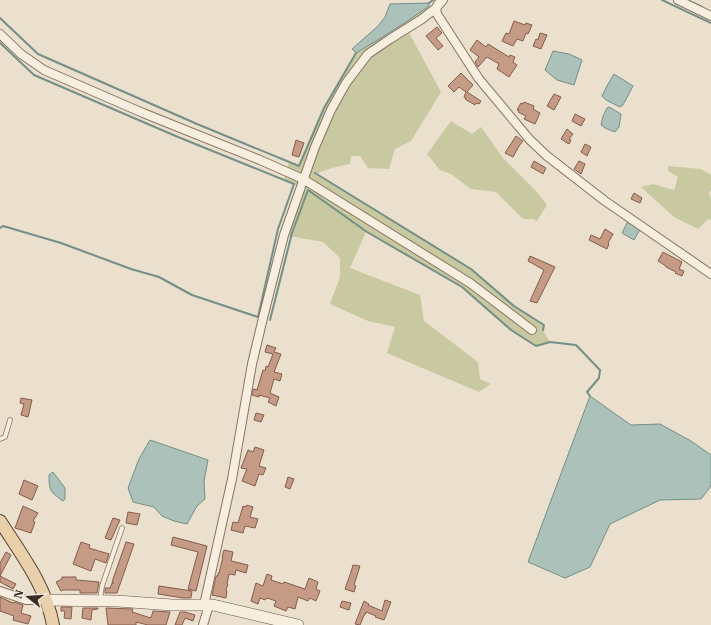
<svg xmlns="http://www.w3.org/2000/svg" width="711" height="625" viewBox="0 0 711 625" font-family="'IBM Plex Serif',serif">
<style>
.green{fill:#c8c9a1}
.water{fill:#acc1b9;stroke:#738f86}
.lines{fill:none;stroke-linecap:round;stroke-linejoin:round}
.stream{stroke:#738f86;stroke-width:2}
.building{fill:#c69b86;stroke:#845c4a}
.lane-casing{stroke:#877262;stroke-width:5.5}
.street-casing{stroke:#877262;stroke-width:10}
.secondary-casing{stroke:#695445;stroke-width:12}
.primary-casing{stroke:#564235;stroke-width:14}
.lane{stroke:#f7eedf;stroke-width:4}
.street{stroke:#f7eedf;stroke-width:8}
.secondary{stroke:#f7eedf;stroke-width:11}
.primary{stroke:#e9d0aa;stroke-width:12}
</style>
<rect width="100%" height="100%" fill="#ebe0cd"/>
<path class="green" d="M429,6L436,8L407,29L441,92L411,141L395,149L389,169L368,168L360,156H351L350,164L332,168L315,174L471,269L514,306L544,325L543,330L550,342L536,346L511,330L462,287L366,232L350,268L420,295L424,321L478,362L480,379L491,384L479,392L387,353L395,327L368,321L330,304L340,277V258L323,242L284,235L300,187L284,180L289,162L299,166L324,108L356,53L412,18Z
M451,121L472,134L481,127L503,158L538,193L547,205L537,221L533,219H523L496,192L471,189L451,174L440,170L427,154Z
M668,166L701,169L711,175V190L709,193L711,198V220L708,219L698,229L674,217L641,187L653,184L674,190L678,177L668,171Z"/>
<path class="water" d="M429,3V6C406,23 381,38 356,53L352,49L378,26L385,17L390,4Z
M553,51L569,54L582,60L574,85L557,80L545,70Z
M614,74L633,86L623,105L620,107L606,100L602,96L608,84Z
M609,107L621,114L619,127L615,132L607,129L601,125L603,116L607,108Z
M628,221L641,228L634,240L622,233Z
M590,396L631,425L660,424L691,441L711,455V486L701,499L660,500L610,524L590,567L565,578L528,562Z
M150,440L208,460L204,481L205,499L197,506L187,524L174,521L162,516L154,507L133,502L128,488L139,459Z
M53,472L65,488V499L63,501C50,492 49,490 49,475Z"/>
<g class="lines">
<path class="stream" d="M662,0L711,23
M687,0L702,7
M429,3L433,0
M0,18L38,54L197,124L299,166L324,108L356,53
M0,43L34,75L178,137L294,184L278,229L258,317L192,295L159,277L131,269L61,243L3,226L0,228
M315,173L471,269L514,306L544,325L543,330
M270,320L292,233L308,190L367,232L462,287L511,330L536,346L550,342L576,345L600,370L599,378L587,392L590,396"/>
</g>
<path class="building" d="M514,21L525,25L526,23L532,25L528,34L526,33L523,41L517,39L513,46L502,41L506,33L509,34Z
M437,27L442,33L436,38L443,46L438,50L426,36Z
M540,33L547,35L541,49L533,46L536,39L538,40Z
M477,40L486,47L488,44L509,57L510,55L515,57L513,62L517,65L509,77L497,69L499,64L487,57L478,67L475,62L479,57L470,50Z
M461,73L473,85L467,92L481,101L479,104L476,103L475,105L465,99L466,98L464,97L466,92L459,87L454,92L448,86Z
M554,94L561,97L554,110L547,106Z
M524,102L534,106L533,109L540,113L535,124L524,119L526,116L518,112L519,110H517L521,103L523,104Z
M575,114L585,119L581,126L572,121Z
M567,129L573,134L569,139L571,140L569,144L561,139Z
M516,136L523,141L519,146L513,157L505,153Z
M296,140L304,143L299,157L292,155Z
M585,144L591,147L587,156L581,152Z
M534,161L546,168L543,174L531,167Z
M579,161L585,164L581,174L574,169Z
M634,193L642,198L640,203L631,199Z
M605,229L613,234L608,243L609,244L607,249L589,240L591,235L600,239Z
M663,252L682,262L679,269L684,271L682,276L675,273L676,272L666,267V266L658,261Z
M530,256L555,267L537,303L530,301L544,270L528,261Z
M267,345L276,348L274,352L281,354L274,372L282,374L280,381L274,379L270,393L279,397L276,406L268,402L270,398L259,395V397L252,395L253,389L257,390L263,370L265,371L266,366L268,367L273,354L265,352Z
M21,398L32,400L28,417L21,415L24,404L20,403Z
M256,413L264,415L261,422L254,420Z
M255,447L264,450L259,466L266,468L263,475L259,474L255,486L242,481L247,469L241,468L248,450L253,452Z
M288,477L294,479L290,489L285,487Z
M24,480L38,486L32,500L19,494Z
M247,505L253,507L250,517L258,519L255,528L245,526L243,533L231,530L233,522L238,523L243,506L246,507Z
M23,506L38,513L33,521L35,522L31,533L15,528Z
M128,512L140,514L137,525L126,523Z
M113,518L120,520L111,540L105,538Z
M173,537L207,546L196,591L188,589L198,552L171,545Z
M81,542L90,545L89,548L109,554L106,563L95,559L91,571L73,564Z
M126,542L134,544L117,593H105V588H110L112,583H114L112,582Z
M224,550L233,552L231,561L248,565L246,573L236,570L235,575L229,574L227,584H228L226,590L227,591L226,598L212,595L216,576H218V573H219L223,557H222Z
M6,552L11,555L0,576V563Z
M353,565L360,566L354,585L356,586L354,592L345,589L351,572Z
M267,574L272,576L271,580L283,584L284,582L305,589L309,578L318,582L316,589L320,591L316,601L310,598L308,601L298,597L295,609L288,607L286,611L274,606L276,601L267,598L265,600L260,598L258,604L251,601L256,583L263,586Z
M0,576L16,584L13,589L0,582Z
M62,577H76V580L99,582L97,593H80V590H63L61,591L56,582L62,579Z
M159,586L192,591L191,598H183L158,594Z
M0,597L13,603L14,602L23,605L21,613L31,616L28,624L13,620L14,616L0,611Z
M385,600L391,602L384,620L375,617L376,616L366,612L365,615H364L360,625L355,624L364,601L369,604L368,605L382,611Z
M342,601L351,603L349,610L340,607Z
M61,607H72L71,619L64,618L65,611H61Z
M83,608H98V609L92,610L91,620L82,618Z
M106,608L133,609L132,612L151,618L153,611L170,612L166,625H148L136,622V625H108Z
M180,612H185L195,615L193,621L185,618L182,625H175Z"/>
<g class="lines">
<defs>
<path id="lane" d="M0,439L5,437L10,420
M100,600L102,586L122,528"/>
<path id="street" d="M678,0L711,16
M438,4L436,8L437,14L479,79L530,140L547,156L605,201L711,274
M0,34L21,54L44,70L143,113L260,160L303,179L470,283L532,330
M0,591L26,600H46
M204,605L232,479L252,364L263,318L284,235L315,147L331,110L346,83L368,54L390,39L422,19L436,8L443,0
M203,625L209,605"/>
<path id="secondary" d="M46,600L117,601L172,605H213L298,625"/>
<path id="primary" d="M0,521C21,554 46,586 53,625"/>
</defs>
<use href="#lane" class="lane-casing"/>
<use href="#street" class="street-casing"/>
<use href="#secondary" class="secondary-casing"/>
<use href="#primary" class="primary-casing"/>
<use href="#lane" class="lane"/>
<use href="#street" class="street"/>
<use href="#secondary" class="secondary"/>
<use href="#primary" class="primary"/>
</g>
<g transform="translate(28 597) rotate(287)" stroke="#f3eadc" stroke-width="3" paint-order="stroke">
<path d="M0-3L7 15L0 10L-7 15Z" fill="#3a2c23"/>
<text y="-6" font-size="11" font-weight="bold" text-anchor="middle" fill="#3a2c23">N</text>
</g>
</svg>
